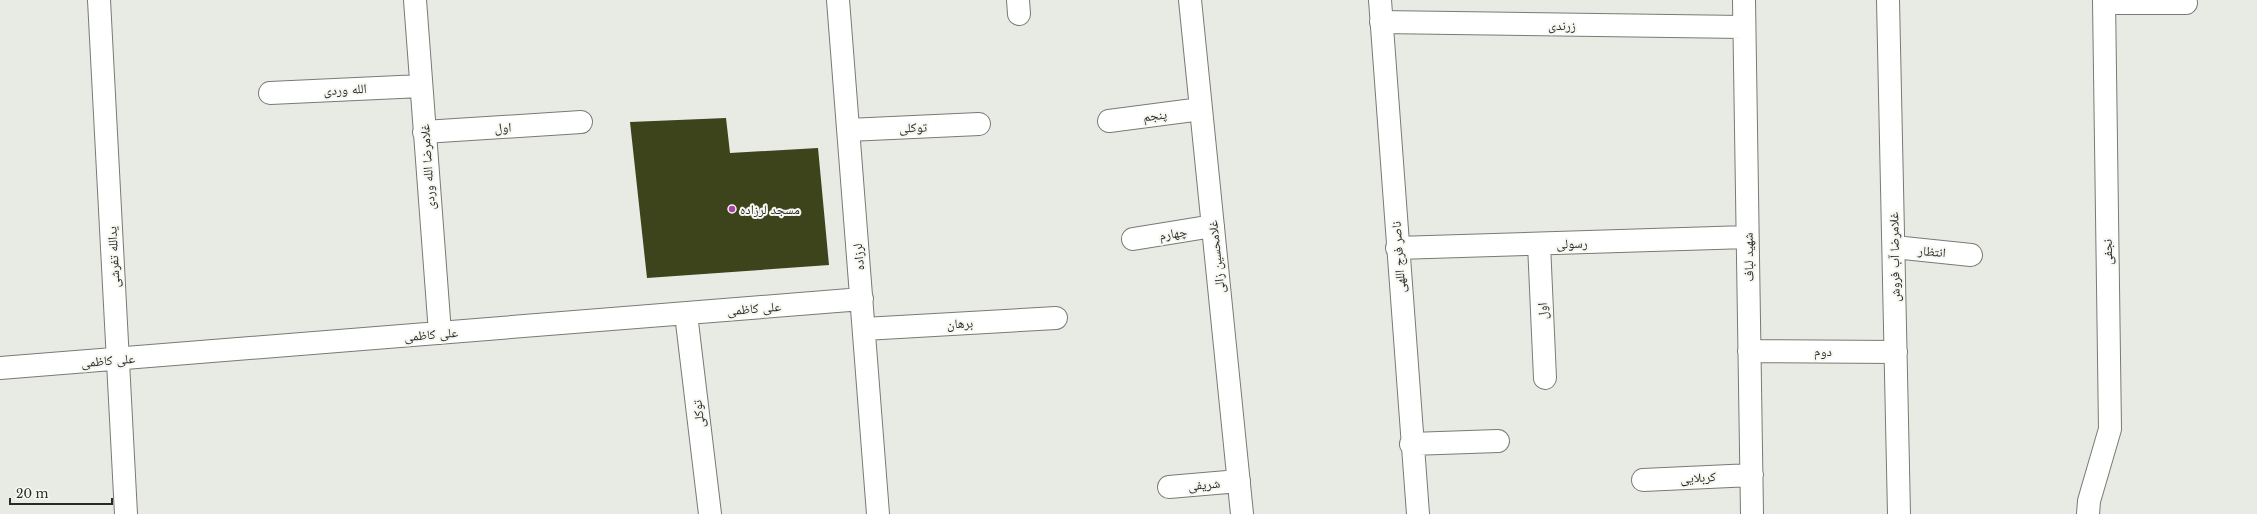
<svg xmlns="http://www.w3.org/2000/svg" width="2257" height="514" viewBox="0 0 2257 514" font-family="'Libre Baskerville','Noto Naskh Arabic',serif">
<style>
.building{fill:#3d431a}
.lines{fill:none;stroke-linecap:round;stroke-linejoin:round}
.minor-casing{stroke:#797a74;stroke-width:24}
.minor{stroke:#fff;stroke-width:22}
.poi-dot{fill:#a743a9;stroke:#f6f7f1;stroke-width:1.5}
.labels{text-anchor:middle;stroke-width:4;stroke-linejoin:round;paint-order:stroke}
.street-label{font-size:13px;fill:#292a27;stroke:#f6f7f1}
.poi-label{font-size:13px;fill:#292a27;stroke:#f6f7f1;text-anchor:start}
</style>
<rect width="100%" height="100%" fill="#e8eae4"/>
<path class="building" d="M726,118L730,153L818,148L829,265L647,278L630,122Z"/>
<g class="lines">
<defs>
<path id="minor" d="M99,0L126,514
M415,0L440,333
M838,0L878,514
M1018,0L1019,14
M1190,0L1242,514
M1380,0L1418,514
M1744,0L1752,514
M1888,0L1899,514
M2104,3H2186
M1381,22L1743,27
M270,93L421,86
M1109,121L1201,109
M848,130L979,124
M424,132L581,122
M1133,239L1213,226
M1539,244L1545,378
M1894,247L1971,255
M1397,248L1747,237
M686,314L710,514
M864,329L1056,318
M1749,351L1896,352
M0,368L862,299
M1411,444L1498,441
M1643,480L1752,475
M1169,487L1239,481
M2088,514L2089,501L2110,429L2104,0"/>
</defs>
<use href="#minor" class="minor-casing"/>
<use href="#minor" class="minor"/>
</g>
<circle class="poi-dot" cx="732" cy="209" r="4"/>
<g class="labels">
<g class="street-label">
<text transform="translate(1562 25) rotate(1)" y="5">زرندی</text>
<text transform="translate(345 89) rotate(-3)" y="5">الله وردی</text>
<text transform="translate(1155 115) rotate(-7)" y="5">پنجم</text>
<text transform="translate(503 127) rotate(-3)" y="5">اول</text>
<text transform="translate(913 127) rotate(-2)" y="5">توکلی</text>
<text transform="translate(427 167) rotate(-94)" y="5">غلامرضا الله وردی</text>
<text transform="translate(1173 233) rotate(-9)" y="5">چهارم</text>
<text transform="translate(1572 243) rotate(-2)" y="5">رسولی</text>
<text transform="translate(1932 251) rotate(5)" y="5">انتظار</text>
<text transform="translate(2107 252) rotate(-91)" y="5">نجفی</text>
<text transform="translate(113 257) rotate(-93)" y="5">یدالله تفرشی</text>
<text transform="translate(858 257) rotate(-95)" y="5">لرزاده</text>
<text transform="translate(1216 257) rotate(-96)" y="5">غلامحسین زالی</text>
<text transform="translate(1398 257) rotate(-94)" y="5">ناصر فرج اللهی</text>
<text transform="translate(1748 257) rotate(-91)" y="5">شهید لباف</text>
<text transform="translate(1894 257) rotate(-91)" y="5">غلامرضا آب فروش</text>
<text transform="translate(754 308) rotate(-5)" y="5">علی کاظمی</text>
<text transform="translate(1542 311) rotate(-93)" y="5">اول</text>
<text transform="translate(960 323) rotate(-3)" y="5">برهان</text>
<text transform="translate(431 334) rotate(-5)" y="5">علی کاظمی</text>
<text x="1823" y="356">دوم</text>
<text transform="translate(108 360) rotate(-5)" y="5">علی کاظمی</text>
<text transform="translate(698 414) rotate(-97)" y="5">توکلی</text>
<text transform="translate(1698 477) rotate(-3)" y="5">کربلایی</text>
<text transform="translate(1204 484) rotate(-5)" y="5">شریفی</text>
</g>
<g class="poi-label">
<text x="740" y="214">مسجد لرزاده</text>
</g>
</g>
<path d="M10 498v6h102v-6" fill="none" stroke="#292a27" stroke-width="2"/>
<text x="16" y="498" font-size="12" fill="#292a27" stroke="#f6f7f1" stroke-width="3" paint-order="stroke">20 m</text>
</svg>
